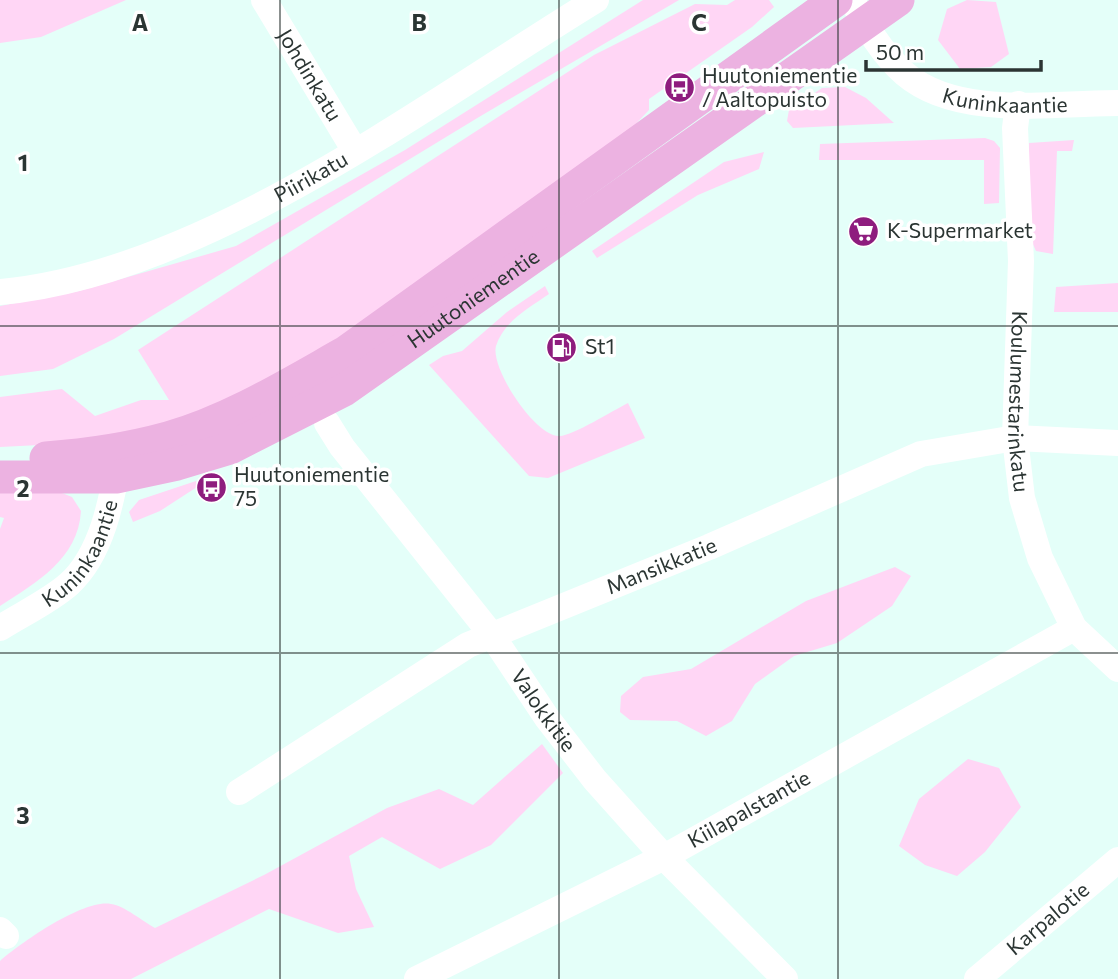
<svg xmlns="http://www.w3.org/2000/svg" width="1118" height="979" viewBox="0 0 1118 979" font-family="Commissioner,sans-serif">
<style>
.green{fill:#ffd6f5}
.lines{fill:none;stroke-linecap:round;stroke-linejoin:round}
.minor{stroke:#fff;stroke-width:26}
.major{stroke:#ecb2e1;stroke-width:33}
.grid{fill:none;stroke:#2b3533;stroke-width:2;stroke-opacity:0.55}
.labels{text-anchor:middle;stroke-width:7;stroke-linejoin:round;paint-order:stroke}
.street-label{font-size:21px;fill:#2b3533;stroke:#fff}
.poi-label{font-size:21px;fill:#2b3533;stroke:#fff;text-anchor:start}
.grid-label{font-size:23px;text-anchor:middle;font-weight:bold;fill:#2b3533;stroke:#fff;stroke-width:7;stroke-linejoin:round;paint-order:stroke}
</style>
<rect width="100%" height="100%" fill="#e4fff9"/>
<path class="green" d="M0,0H126L41,37L0,43Z
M643,0H679L479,117L114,339L53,369L0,376V306L79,291L236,246L405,150Z
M735,0H769L774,7L752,27L649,99V110L610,151L262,390L142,431L79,443L0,447V397L62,389L95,416L141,400H169L138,350L594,55L695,4L727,5Z
M967,0L996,2L1009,54L991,67L960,69L938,40L947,9Z
M845,87L866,98L894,123L793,128L787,121L789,110L822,88Z
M985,138L994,141L1000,148L999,203L984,204V160H819L820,144Z
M1074,140L1072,151H1057L1053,254L1036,251L1028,233L1029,143Z
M764,152L759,169L698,195L597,258L592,251L724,162Z
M1118,283V312H1054L1056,287Z
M545,286L549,294C529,308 504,321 496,346C490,368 536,438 560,436C572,436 614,410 628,403L645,438L548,478L529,476L429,365L443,356L462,351L507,312Z
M196,481L197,487L160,511L133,522L129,512L139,500Z
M0,490L57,491L72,497L81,511C78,559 37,582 0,606V529L4,518L0,517Z
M895,567L911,576L892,606L837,643L794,656L755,684L732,721L706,736L677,721L630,720L620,712L621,696L643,677L691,669L806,601Z
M542,744L563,773L491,845L440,869L382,837L349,856L356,889L374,927L338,933L269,909L131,979H0V961C21,943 83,899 111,904C125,906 142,921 155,928L264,875L387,808L439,789L473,805Z
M968,759L999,768L1021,807L985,852L957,876L925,865L899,846L919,799Z"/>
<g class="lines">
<g class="minor">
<path id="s1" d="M264,0L355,151"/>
<path id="s2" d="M852,0C866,26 882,54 905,74C958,119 1053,103 1118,103"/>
<path id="s3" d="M1018,104L1015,128L1021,261L1015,438L1022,498L1040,558L1074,628L1118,669"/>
<path id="s4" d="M0,292C203,274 424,105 596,0"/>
<path id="s5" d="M327,423L342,447L491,634L547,718L595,780L664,857L785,979"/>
<path id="s6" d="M0,628C22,614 50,601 69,584C102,554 112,500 119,458"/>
<path id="s7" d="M239,792L468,645L709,547L921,454L1015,438L1118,443"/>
<path d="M0,930L6,936"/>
<path id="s8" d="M417,979L664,857L1074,628"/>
<path id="s9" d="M977,979L1118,860"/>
</g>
<g class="major">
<path d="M46,458C87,455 128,449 168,438C231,420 289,384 346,352L836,0"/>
<path id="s10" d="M0,477H116L177,464L230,448L344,390L898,0"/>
</g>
</g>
<path class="grid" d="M280,0V979M559,0V979M838,0V979M0,326H1118M0,653H1118"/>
<defs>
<symbol id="bus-disc" viewBox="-11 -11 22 22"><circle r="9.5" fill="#8e1d7e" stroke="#fff"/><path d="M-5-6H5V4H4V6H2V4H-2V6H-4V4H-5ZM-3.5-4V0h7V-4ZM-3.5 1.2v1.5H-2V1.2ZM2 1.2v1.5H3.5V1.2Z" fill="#fff"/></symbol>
<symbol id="supermarket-disc" viewBox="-11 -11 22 22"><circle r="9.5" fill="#8e1d7e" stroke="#fff"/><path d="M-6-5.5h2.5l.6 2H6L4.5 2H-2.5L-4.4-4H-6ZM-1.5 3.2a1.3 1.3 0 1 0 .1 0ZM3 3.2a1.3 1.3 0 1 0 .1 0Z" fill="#fff"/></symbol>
<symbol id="fuel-disc" viewBox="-11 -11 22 22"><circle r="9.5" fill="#8e1d7e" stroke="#fff"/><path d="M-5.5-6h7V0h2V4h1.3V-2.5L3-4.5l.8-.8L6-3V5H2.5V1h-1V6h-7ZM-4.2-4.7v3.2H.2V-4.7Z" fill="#fff"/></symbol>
</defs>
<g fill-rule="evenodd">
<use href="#bus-disc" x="662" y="70" width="35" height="35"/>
<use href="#supermarket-disc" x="846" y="214" width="35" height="35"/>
<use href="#fuel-disc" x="544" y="330" width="35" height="35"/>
<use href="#bus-disc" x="194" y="470" width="35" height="35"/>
</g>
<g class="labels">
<g class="street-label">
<text dy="7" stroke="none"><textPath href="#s1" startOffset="88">Johdinkatu</textPath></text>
<text dy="7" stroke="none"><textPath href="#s2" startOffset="198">Kuninkaantie</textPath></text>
<text dy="7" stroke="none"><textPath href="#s4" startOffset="334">Piirikatu</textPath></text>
<text dy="7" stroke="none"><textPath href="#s10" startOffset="520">Huutoniementie</textPath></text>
<text dy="7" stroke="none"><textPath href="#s3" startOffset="298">Koulumestarinkatu</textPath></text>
<text dy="7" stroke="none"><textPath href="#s6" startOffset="114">Kuninkaantie</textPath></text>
<text dy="7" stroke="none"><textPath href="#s7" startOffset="481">Mansikkatie</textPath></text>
<text dy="7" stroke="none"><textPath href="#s5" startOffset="360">Valokkitie</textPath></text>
<text dy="7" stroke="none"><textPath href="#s8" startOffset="373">Kiilapalstantie</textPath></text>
<text dy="7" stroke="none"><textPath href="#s9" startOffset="93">Karpalotie</textPath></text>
</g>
<g class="poi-label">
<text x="702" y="83">Huutoniementie<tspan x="702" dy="24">/ Aaltopuisto</tspan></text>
<text x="887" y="238">K-Supermarket</text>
<text x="585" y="354">St1</text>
<text x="234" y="482">Huutoniementie<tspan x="234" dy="24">75</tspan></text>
</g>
</g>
<g class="grid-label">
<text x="140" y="31">A</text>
<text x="419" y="31">B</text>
<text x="699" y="31">C</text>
<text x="23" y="171">1</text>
<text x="23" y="497">2</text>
<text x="23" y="824">3</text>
</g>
<path d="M866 60v10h175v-10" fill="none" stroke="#2b3533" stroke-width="3.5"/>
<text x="876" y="60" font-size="21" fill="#2b3533" stroke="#ffffff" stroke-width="5" paint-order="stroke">50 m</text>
</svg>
